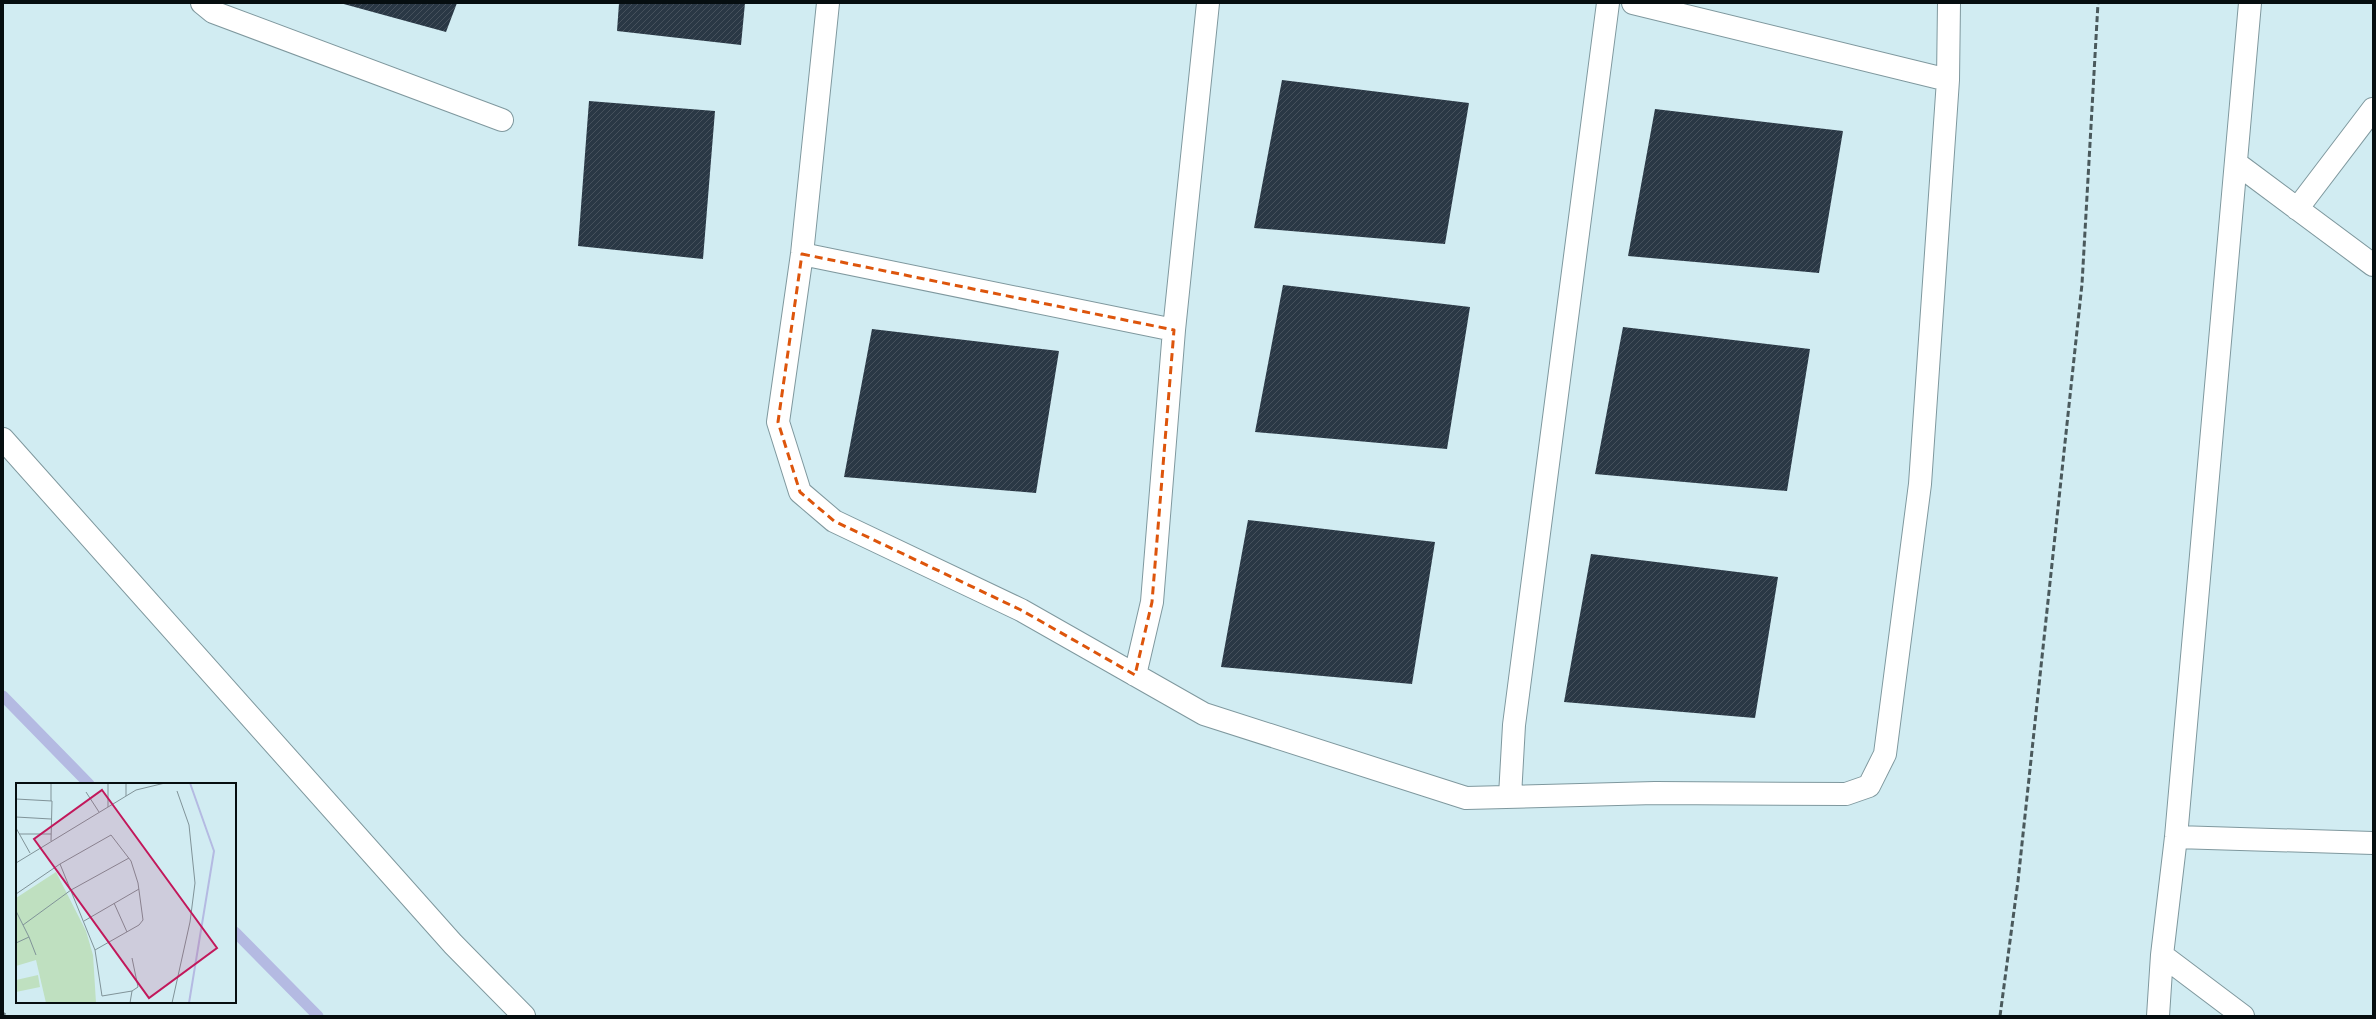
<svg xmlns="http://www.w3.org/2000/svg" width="2376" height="1019" viewBox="0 0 2376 1019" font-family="Karla,sans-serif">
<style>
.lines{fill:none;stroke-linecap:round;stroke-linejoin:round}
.stream{stroke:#b4bae2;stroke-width:11}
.building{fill:url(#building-hatch)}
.street-casing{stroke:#7f989e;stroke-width:24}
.path{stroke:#6b7c80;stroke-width:2.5;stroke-dasharray:3 3;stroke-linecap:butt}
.street{stroke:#fff;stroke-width:22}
.rail{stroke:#4a595c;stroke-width:3;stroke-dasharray:6 3;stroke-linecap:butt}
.marked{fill:none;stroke:#dd550c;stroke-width:3;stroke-dasharray:8 5;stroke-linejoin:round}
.inset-river{fill:none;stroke:#b4bae2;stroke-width:2}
.inset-road{fill:none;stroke:#809398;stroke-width:1}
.view{fill:#c2185b;fill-opacity:0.15;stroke:#c2185b;stroke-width:2}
.inset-edge{fill:none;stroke:#060e10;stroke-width:2}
</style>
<defs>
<pattern id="building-hatch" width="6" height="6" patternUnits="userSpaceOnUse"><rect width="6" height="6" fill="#2a3845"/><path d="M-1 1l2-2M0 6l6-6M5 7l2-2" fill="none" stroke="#46515c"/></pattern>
</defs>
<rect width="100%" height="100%" fill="#d1ecf2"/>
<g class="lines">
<path class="stream" d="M3,696L89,784
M235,932L318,1016"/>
</g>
<path class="building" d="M340,3H457L446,32Z
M619,3H745L741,45L617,31Z
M1282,80L1469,103L1445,244L1254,228Z
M589,101L715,111L703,259L578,246Z
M1655,109L1843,131L1819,273L1628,256Z
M1283,285L1470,307L1447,449L1255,432Z
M1623,327L1810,349L1787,491L1595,474Z
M872,329L1059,351L1036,493L844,477Z
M1248,520L1435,542L1412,684L1221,667Z
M1591,554L1778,577L1755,718L1564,702Z"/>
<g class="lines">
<defs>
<path id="street" d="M202,3L213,12L502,120
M828,3L802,254L778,422L800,492L834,521L1021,610L1204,714L1466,798L1655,793L1846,794L1869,786L1885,754L1920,484L1948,80
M1633,3L1948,80L1949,3
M2236,163L2373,265
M2297,209L2373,109
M802,254L1174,330
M3,439L453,944L524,1016
M1135,675L1152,602L1174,330L1208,3
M1510,796L1514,725L1608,3
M2176,837L2373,843
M2162,955L2243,1016
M2158,1016L2162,955L2176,837L2250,3"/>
</defs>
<use href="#street" class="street-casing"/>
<path class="path" d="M3,1013L7,1016"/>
<use href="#street" class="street"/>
<path class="rail" d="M2000,1016L2018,881L2082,284L2098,3"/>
</g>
<path class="marked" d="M802,254L1174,330L1152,602L1135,675L1021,610L834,521L800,492L778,422Z"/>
<g transform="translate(16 783)">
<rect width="220" height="220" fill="#d1ecf2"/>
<path d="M40,89L70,148L77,172L80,220H30L20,177L0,183V115ZM22,192L24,204L0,209V197Z" fill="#bfe0c0"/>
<path class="inset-river" d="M173,220L198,68L174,0"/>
<path class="inset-road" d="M70,9L83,29M110,13V0M0,16L36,18L35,58M35,18V0M92,24V0M0,34L35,36M0,45L14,70M3,51H35M0,80L120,7L149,0M44,81L95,52L115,78L122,100L127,137L123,142L79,167M0,111L44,81L79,167L86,213L116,208L122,204L116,175M98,120L111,149M0,128L13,154M68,138L123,106M7,142L55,107L113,75M0,160L13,154L20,172M114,220L116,208M156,220L174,139L179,100L173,42L161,8"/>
<path class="view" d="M86,7L201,165L133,215L18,56Z"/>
<rect width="220" height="220" class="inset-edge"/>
</g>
<rect width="2376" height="1019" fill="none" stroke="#060e10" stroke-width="8"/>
</svg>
